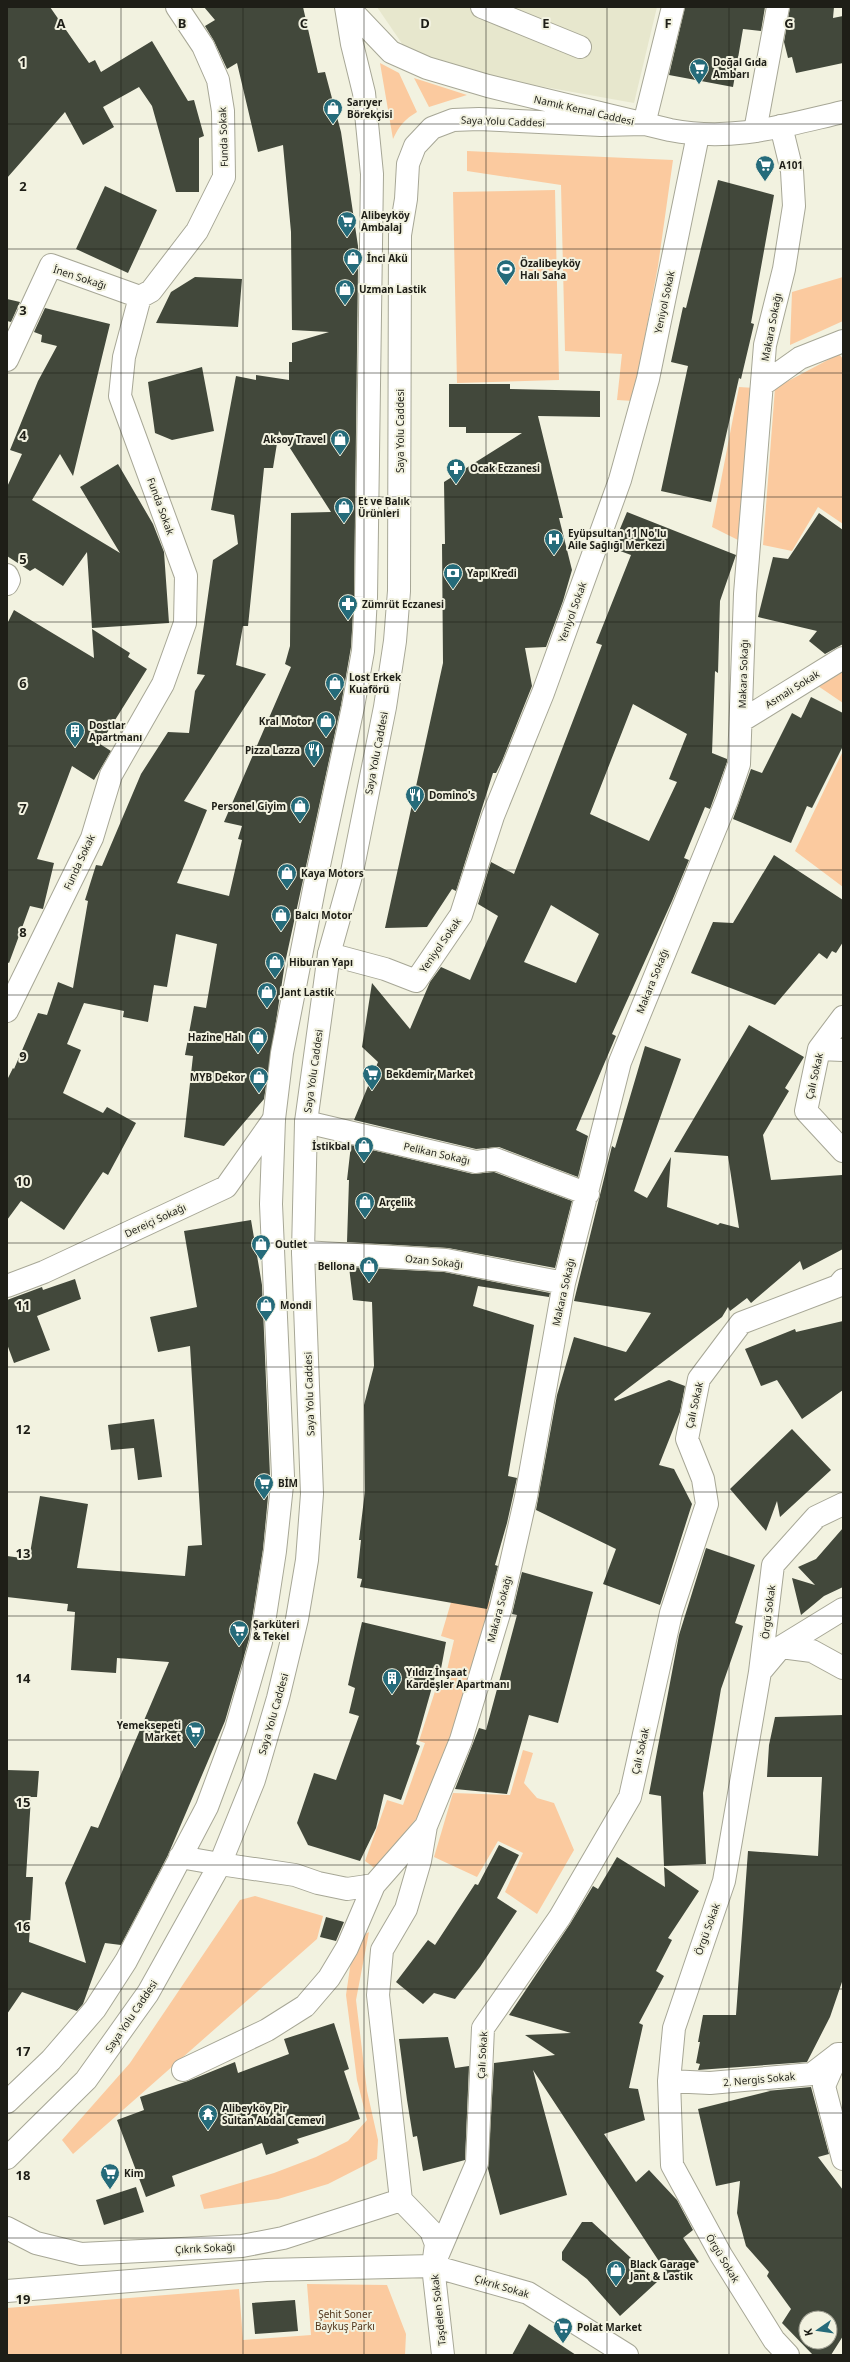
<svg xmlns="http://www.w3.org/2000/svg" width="850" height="2362" viewBox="0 0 850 2362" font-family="'Noto Sans',sans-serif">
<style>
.built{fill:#e7e7cd}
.green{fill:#fbca9f}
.building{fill:#42483b;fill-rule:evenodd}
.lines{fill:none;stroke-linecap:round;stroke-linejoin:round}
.minor-casing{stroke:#a7a796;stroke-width:24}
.major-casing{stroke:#a7a796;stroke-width:24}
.minor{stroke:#fff;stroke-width:22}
.major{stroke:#fff;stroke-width:22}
.grid{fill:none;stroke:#1e1e17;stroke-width:1;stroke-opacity:0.55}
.labels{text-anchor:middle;stroke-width:4;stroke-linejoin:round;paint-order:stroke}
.poi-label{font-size:10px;font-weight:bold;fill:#1e1e17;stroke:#f2f2e0;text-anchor:start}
.street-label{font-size:10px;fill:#1e1e17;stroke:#f2f2e0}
.park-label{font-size:10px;fill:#52351b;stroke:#f2f2e0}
.grid-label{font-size:13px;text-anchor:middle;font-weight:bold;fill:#1e1e17;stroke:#f2f2e0;stroke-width:4;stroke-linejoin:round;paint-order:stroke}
</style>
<rect width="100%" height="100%" fill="#f2f2e0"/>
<path class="built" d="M377,7H657L634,103L494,78L405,48Z"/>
<path class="green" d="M380,63L399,73L417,112C405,119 399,126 393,139Z
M414,78L467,95L429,107Z
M467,151L673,160L658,266L633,401L617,400L622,354L565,351L561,185L467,171Z
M555,190L559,380L457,383L453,192Z
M843,277V321L790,345L792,292Z
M839,354L843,359V524L818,507L792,551L763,545L775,388Z
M739,387L755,388L742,542L712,527Z
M843,671V703L818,686Z
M843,751V887L795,851Z
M452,1599L499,1602L435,1795L376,1869L365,1861L387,1800L403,1805L425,1743L419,1741L438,1682L444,1683L454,1640L441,1636Z
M523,1750L533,1753L524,1783L537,1798L554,1803L574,1850L537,1914L505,1892L523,1853L498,1841L477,1877L434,1857L453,1793L510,1795Z
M255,1896L323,1916L317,1939L73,2154L62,2140L130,2063L240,1900Z
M369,1932L356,2000L367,2091L378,2140L377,2159L328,2184L278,2199L204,2209L200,2195L274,2173L316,2157L348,2141L367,2120L357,2080L346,1995L354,1940Z
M307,2284L387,2285L406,2334L405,2355H7V2308L239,2289L243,2340L311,2335Z"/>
<path class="building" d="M7,7H50L89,63L95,60L101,72L152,41L188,101L194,100L204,136L199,138V192H176L152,106L139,87L103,107L114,127L83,145L65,112L7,178Z
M204,7H303L318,73L325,72L341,132L358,246V267L354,597L351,647L341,705L285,963L264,1099L224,1146L184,1137L193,1056L185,1055L194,1006L206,1008L217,944L176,934L167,987L154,985L148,1022L123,1017L124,1011L84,1003L67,1044L81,1050L63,1093L103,1113L107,1107L136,1123L108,1175L103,1172L64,1230L21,1201L7,1220V1080L13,1068L14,1069L38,1013L47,1015L58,982L73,988L88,901L85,900L96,865L102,866L141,774L168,732L189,733L195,691L205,675L197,674L213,560L238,544L234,515L211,510L236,376L256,380V375L289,380V362H292V343L329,332L292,330L291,232L283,145L258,152L237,63L227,69L214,41L205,26L215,20ZM279,431L331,512L291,513L290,646L285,664L291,667L224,822L242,826L238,839L242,840L229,896L177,883L207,810L184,801L266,674L236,665L243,626H248L264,468H273Z
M685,7H765L761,31L743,29L733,87L669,75Z
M790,7H834L833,18L843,16V63L796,73L792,57L788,58L784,42Z
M718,180L774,195L751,323L754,324L741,379L739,378L711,502L661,491L688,366L671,362L683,307L686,308Z
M105,186L157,210L128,273L76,249Z
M195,277L242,279L238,327L156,323L171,292Z
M7,299L20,302L11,322L7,321Z
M45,308L110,324L73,476L60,454L32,500L120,553L80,487L118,464L153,524L164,552L169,623L92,628L87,552L63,586L35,568L30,571L7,556V487L22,454L10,450L38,381L57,346L41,342L42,335L34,332Z
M202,367L214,431L172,440L155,433L148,382Z
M449,384H510V389L600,391V417L538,416L563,518H559L572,570L563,601L546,647L525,648L532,686L502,761L496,773H493L456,891L452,889L427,927L385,928L443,663L442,544H445L444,482L522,433H466V427H449Z
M627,512L736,555L720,601L718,673L715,671L712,753L727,759V762L710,809L705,807L684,858L689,860L672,901L612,1034L616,1036L576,1130L588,1136L578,1177L499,1147L476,1149L354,1120L378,1062L362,1047L372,983L410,1029L430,982L441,967L470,980L498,916L478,904L491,862L514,874L602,645L596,643L631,555L612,548ZM633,704L687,734L669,779L677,782L649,841L590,814ZM551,905L599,934L576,983L524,962Z
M819,513L843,530V644L825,654L809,641L817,631L758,617L773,557L788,559Z
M14,610L94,658L92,629L130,653L128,657L147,669L100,744L111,751L94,780L72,766L37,859L54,863L43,909L30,906L9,963L7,962V624Z
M811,697L843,713V746L812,808L807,806L791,843L733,819L751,769L762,773L792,713L801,718Z
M774,855L843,900V942L836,953L832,951L827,959L819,953L775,1005L691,973L713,922L733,923Z
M749,1025L804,1057L785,1088L789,1091L763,1135L771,1180L842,1175L843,1249L803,1270L800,1261L751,1303L747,1298L730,1311L728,1307L722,1317L614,1399L615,1401L669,1380L685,1386L680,1412L659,1465L674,1469L692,1504L660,1605L603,1584L616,1549L536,1510L557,1395L574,1337L626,1352L651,1313L574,1301L612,1146L615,1148L645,1046L681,1059L634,1191L647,1198L671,1157L667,1207L718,1225L720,1223L739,1228L728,1156L674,1152Z
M351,1145L473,1174L494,1172L572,1201L555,1268L448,1248L347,1242L349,1180H347Z
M251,1220L262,1285L270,1476L263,1549L249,1639L225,1721L168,1855L121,1945L105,1943L83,2004L77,2011L22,1992L7,2014V1770L39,1771L37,1797H31L26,1877H33L29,1942L86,1963L65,1883L91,1826L98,1828L169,1662L117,1658L116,1673L71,1670L75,1612L67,1611L68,1604L7,1597V1556L29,1559L40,1496L88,1504L77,1568L185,1576L188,1546L202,1545L190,1346L158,1352L150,1317L197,1307L184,1231Z
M349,1267L444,1272L550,1293L549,1297L478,1286L473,1306L534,1325L508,1476L517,1478L507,1523L495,1565L498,1566L487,1609L360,1587L362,1579L357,1578L361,1540H359L365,1491L364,1405L374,1366L372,1302L353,1300Z
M75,1279L81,1299L37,1316L50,1350L14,1363L7,1344V1300L42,1287L43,1290Z
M843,1321V1390L802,1419L777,1380L761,1386L745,1349L795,1329L796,1332Z
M154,1419L162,1477L138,1480L134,1448L111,1450L108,1425Z
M792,1429L831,1470L780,1517L777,1501L766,1531L730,1489Z
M843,1528V1587L824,1596L801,1615L792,1578L815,1585L798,1567L816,1559Z
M706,1548L755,1565L735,1623L743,1626L721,1689L703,1793L706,1864L664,1866L661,1796L649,1794L679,1635Z
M522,1572L593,1592L558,1723L529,1715L507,1794L455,1789L479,1728L486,1730L517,1615L512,1614Z
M362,1622L446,1642L440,1674L436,1673L416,1744L420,1746L401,1800L384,1794L376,1828L360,1861L308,1845L297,1823L314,1773L336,1780L359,1716L349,1713L355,1688L348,1685Z
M843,1715V1979L830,2017L807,2062L698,2070L700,2064L696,2063L700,2042H698L703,2015H736L748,1851L818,1856L822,1777H767L769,1745L775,1717Z
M499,1845L519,1855L497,1898L517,1911L480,1967L455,1999L434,1993L423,2004L396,1982L428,1940L435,1945L475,1884L478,1885Z
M617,1857L665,1887L664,1867L699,1891L668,1938L672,1940L656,1971L664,1976L639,2023L643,2025L629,2088L638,2089L645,2120L604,2134L636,2182L649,2170L677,2200L693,2230L683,2238L699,2262L670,2278L533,2070L567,2195L500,2215L488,2169L494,2063L555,2055L525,2035L571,2033L509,2015L570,1924L593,1886L598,1889Z
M326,1917L344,1922L336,1941L320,1937Z
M334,2023L349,2069L344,2071L360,2119L297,2139L299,2143L266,2155L262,2143L172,2176L175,2186L146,2197L117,2120L144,2110L140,2097L188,2081L235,2062L238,2073L289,2054L284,2039Z
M448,2037L455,2068L469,2066L465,2160L423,2171L417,2136L413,2137L407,2100L399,2039Z
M811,2087L829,2154L818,2157L843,2190V2336L831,2355H813L782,2323L791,2309L767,2276L769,2272L746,2246L737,2213L740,2181L716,2186L698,2109L770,2091H766ZM806,2318H830V2342H806Z
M136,2187L144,2212L104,2225L96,2200Z
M582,2222H592L657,2282L620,2316L587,2279L562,2260V2252Z
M295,2300L298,2331L255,2334L252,2303Z
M529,2324L576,2355H512Z"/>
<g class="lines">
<defs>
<path id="minor" d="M482,7L580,47
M644,124L673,7
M755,131L778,7
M7,360L51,265L140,297
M762,385L800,358L843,341
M7,575L9,580L7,584
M741,721L843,658
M329,954L385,969L416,981L461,915L493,816L543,693L620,480L648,379L698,135
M7,1011L92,838L111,775L163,684L185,623L186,576L120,396L124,357L140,297L151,291L197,231L224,177L223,111L218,80L203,46L177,7
M843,1017L819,1049L806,1111L843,1151
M819,1049L843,1050
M306,1122L476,1162L495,1159L588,1194
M303,1252L446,1260L564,1283
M7,1286L44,1272L226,1187L274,1119
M781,1647L812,1651L843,1668
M760,1672L781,1647L843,1609
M220,1864L295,1875L318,1883L347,1889L374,1885L425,1827
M838,2054L824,2086L843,2159
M183,2070L267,2030L305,2006L329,1978L347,1948L374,1885
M669,2081L710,2083L812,2074L838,2054H843
M7,2228L36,2243L81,2254L242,2246L283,2238L401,2200
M436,2259L477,2163L483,2028L560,1917L630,1797L671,1613L707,1504L703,1479L687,1439L699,1379L741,1323L838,1286L843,1280
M7,2291L266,2270L433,2266L528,2293L627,2355
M443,2355L433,2266L436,2244L431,2231L401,2200L378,1995L382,1950L406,1909L420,1861L426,1826L461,1740L501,1607L526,1497L564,1283L620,1062L727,800L739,764L745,594L765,345L784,269L794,206L792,171L781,126
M788,2355L774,2340L721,2255L672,2165L669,2081L674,2028L724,1881L760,1672L773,1565L816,1517L843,1504"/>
<path id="major" d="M348,7L391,52L427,68L488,86L670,130C733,142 782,126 843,112
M180,1857L220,1864
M7,2102L51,2060L95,2009L126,1961L207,1807L236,1729L261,1642L275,1551L283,1476L271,1204L274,1119L282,1053L315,884L353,707L363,651L366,597L372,174L364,93L352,44L346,7
M7,2158L86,2080L148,1993L220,1864L254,1780L278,1698L297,1619L307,1560L312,1494L303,1252L306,1122L329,954L352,872L385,707L395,641L399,591L400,235L406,199L408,164L415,146L432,128L453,120L479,119L601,125L644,124"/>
</defs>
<use href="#minor" class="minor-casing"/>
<use href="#major" class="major-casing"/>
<use href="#minor" class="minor"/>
<use href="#major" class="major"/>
</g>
<path class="grid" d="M121,7V2355M243,7V2355M364,7V2355M486,7V2355M607,7V2355M729,7V2355M7,124H843M7,249H843M7,373H843M7,497H843M7,622H843M7,746H843M7,870H843M7,995H843M7,1119H843M7,1243H843M7,1367H843M7,1492H843M7,1616H843M7,1740H843M7,1865H843M7,1989H843M7,2113H843M7,2238H843"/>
<defs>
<symbol id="supermarket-pin" viewBox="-11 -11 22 30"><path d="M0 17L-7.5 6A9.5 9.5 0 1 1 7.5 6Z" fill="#256b7a" stroke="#f2f2e0"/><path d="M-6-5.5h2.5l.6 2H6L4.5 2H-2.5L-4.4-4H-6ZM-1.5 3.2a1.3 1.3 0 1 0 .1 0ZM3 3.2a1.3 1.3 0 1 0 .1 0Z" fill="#fff"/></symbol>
<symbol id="shop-pin" viewBox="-11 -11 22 30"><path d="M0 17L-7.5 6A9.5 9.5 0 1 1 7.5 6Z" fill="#256b7a" stroke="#f2f2e0"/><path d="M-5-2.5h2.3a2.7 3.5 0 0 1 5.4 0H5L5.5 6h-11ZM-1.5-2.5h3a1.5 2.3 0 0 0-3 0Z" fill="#fff"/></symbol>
<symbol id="stadium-pin" viewBox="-11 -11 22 30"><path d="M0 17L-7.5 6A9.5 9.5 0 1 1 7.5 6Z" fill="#256b7a" stroke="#f2f2e0"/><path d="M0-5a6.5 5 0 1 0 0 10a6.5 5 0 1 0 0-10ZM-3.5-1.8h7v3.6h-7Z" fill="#fff"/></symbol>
<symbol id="pharmacy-pin" viewBox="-11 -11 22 30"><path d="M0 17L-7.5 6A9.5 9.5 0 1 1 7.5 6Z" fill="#256b7a" stroke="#f2f2e0"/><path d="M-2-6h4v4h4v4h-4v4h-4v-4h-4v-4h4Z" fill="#fff"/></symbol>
<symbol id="hospital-pin" viewBox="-11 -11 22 30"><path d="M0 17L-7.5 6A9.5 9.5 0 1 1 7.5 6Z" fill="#256b7a" stroke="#f2f2e0"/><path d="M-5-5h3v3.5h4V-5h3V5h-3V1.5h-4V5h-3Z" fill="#fff"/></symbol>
<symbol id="bank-pin" viewBox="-11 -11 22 30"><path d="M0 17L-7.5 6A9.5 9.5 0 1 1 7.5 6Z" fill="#256b7a" stroke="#f2f2e0"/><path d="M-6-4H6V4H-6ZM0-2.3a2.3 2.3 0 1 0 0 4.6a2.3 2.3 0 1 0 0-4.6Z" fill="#fff"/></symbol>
<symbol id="building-pin" viewBox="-11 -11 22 30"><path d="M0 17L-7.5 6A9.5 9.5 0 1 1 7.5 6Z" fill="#256b7a" stroke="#f2f2e0"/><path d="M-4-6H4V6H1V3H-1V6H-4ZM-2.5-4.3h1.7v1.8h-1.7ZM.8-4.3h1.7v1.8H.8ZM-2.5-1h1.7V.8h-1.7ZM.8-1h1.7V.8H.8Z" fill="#fff"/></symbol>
<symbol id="restaurant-pin" viewBox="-11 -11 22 30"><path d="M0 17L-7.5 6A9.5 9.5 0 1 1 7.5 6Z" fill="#256b7a" stroke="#f2f2e0"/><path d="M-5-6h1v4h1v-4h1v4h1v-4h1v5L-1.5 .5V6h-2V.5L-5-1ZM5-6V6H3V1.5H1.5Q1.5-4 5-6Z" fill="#fff"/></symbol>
<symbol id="temple-pin" viewBox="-11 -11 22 30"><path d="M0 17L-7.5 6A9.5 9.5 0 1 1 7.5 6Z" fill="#256b7a" stroke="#f2f2e0"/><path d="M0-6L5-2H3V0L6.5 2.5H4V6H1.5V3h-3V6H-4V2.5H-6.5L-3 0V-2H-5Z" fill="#fff"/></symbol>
</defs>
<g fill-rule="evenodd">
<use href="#supermarket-pin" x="688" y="57" width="22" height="30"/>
<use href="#shop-pin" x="322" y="97" width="22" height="30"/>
<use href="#supermarket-pin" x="754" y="154" width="22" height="30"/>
<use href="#supermarket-pin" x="336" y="210" width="22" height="30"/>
<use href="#shop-pin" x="342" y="247" width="22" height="30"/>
<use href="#stadium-pin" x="495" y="258" width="22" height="30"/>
<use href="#shop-pin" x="334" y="278" width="22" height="30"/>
<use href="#shop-pin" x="329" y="428" width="22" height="30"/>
<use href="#pharmacy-pin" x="445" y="457" width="22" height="30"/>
<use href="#shop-pin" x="333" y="496" width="22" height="30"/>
<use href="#hospital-pin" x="543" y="528" width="22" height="30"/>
<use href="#bank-pin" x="442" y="562" width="22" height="30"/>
<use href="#pharmacy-pin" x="337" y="593" width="22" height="30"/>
<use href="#shop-pin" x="324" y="672" width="22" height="30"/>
<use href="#shop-pin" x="315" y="710" width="22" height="30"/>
<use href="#building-pin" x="64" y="720" width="22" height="30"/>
<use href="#restaurant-pin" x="303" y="739" width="22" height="30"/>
<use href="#restaurant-pin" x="404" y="784" width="22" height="30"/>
<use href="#shop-pin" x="289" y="795" width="22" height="30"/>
<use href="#shop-pin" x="276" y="862" width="22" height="30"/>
<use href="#shop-pin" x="270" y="904" width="22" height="30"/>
<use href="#shop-pin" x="264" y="951" width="22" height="30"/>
<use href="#shop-pin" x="256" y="981" width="22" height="30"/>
<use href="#shop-pin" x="247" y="1026" width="22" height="30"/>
<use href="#supermarket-pin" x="361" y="1063" width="22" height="30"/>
<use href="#shop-pin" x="248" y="1066" width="22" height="30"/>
<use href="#shop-pin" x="353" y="1135" width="22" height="30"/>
<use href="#shop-pin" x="354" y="1191" width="22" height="30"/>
<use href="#shop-pin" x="250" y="1233" width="22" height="30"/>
<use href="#shop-pin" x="358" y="1255" width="22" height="30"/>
<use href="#shop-pin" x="255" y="1294" width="22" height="30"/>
<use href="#supermarket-pin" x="253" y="1472" width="22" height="30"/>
<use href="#supermarket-pin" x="228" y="1619" width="22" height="30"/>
<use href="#building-pin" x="381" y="1667" width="22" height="30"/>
<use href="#supermarket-pin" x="184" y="1720" width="22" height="30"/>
<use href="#temple-pin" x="197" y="2103" width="22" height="30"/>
<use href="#supermarket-pin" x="99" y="2162" width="22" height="30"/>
<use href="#shop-pin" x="605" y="2259" width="22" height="30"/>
<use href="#supermarket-pin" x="552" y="2316" width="22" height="30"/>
</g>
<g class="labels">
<g class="poi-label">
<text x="713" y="66">Doğal Gıda<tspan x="713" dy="12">Ambarı</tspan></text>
<text x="347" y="106">Sarıyer<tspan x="347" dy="12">Börekçisi</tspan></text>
<text x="779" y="169">A101</text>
<text x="361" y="219">Alibeyköy<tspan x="361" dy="12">Ambalaj</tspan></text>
<text x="367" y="262">İnci Akü</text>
<text x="520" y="267">Özalibeyköy<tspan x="520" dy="12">Halı Saha</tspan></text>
<text x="359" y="293">Uzman Lastik</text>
<text x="326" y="443" text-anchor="end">Aksoy Travel</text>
<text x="470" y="472">Ocak Eczanesi</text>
<text x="358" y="505">Et ve Balık<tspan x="358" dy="12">Ürünleri</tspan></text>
<text x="568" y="537">Eyüpsultan 11 No'lu<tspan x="568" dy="12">Aile Sağlığı Merkezi</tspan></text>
<text x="467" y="577">Yapı Kredi</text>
<text x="362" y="608">Zümrüt Eczanesi</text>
<text x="349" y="681">Lost Erkek<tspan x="349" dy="12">Kuaförü</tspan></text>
<text x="312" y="725" text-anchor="end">Kral Motor</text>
<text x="89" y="729">Dostlar<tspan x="89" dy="12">Apartmanı</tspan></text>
<text x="300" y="754" text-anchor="end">Pizza Lazza</text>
<text x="429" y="799">Domino's</text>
<text x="286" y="810" text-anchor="end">Personel Giyim</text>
<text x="301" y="877">Kaya Motors</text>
<text x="295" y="919">Balcı Motor</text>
<text x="289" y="966">Hiburan Yapı</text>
<text x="281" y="996">Jant Lastik</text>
<text x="244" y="1041" text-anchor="end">Hazine Halı</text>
<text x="386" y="1078">Bekdemir Market</text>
<text x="245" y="1081" text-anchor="end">MYB Dekor</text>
<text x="350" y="1150" text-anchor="end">İstikbal</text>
<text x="379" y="1206">Arçelik</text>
<text x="275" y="1248">Outlet</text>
<text x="355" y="1270" text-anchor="end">Bellona</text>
<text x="280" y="1309">Mondi</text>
<text x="278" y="1487">BİM</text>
<text x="253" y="1628">Şarküteri<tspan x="253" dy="12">&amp; Tekel</tspan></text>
<text x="406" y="1676">Yıldız İnşaat<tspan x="406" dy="12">Kardeşler Apartmanı</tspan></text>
<text x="181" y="1729" text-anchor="end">Yemeksepeti<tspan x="181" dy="12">Market</tspan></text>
<text x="222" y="2112">Alibeyköy Pir<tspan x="222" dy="12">Sultan Abdal Cemevi</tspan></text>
<text x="124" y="2177">Kim</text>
<text x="630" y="2268">Black Garage<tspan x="630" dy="12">Jant &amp; Lastik</tspan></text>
<text x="577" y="2331">Polat Market</text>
</g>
<g class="street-label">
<text transform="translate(584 110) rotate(13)" y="4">Namık Kemal Caddesi</text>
<text transform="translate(503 121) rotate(2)" y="4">Saya Yolu Caddesi</text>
<text transform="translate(223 137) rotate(-92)" y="4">Funda Sokak</text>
<text transform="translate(80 277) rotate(18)" y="4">İnen Sokağı</text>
<text transform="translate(664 302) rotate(-78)" y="4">Yeniyol Sokak</text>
<text transform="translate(771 327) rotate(-79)" y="4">Makara Sokağı</text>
<text transform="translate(400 431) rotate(-90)" y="4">Saya Yolu Caddesi</text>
<text transform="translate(161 506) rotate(70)" y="4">Funda Sokak</text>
<text transform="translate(572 612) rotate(-70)" y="4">Yeniyol Sokak</text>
<text transform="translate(743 674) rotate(-88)" y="4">Makara Sokağı</text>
<text transform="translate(792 689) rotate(-32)" y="4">Asmalı Sokak</text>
<text transform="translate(376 753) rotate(-79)" y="4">Saya Yolu Caddesi</text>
<text transform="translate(79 862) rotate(-65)" y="4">Funda Sokak</text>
<text transform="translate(440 945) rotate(-55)" y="4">Yeniyol Sokak</text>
<text transform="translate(652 981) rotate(-68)" y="4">Makara Sokağı</text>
<text transform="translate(313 1071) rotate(-82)" y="4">Saya Yolu Caddesi</text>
<text transform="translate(814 1076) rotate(-77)" y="4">Çalı Sokak</text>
<text transform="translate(437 1153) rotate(13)" y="4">Pelikan Sokağı</text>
<text transform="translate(155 1220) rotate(-25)" y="4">Dereiçi Sokağı</text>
<text transform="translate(434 1261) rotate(6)" y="4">Ozan Sokağı</text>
<text transform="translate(563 1292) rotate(-77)" y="4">Makara Sokağı</text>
<text transform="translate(309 1394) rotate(-92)" y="4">Saya Yolu Caddesi</text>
<text transform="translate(694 1405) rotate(-77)" y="4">Çalı Sokak</text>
<text transform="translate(499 1609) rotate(-75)" y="4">Makara Sokağı</text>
<text transform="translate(768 1612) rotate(-83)" y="4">Örgü Sokak</text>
<text transform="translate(273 1714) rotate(-74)" y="4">Saya Yolu Caddesi</text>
<text transform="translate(640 1751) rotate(-77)" y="4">Çalı Sokak</text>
<text transform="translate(707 1929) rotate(-70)" y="4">Örgü Sokak</text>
<text transform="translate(131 2016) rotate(-56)" y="4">Saya Yolu Caddesi</text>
<text transform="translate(482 2055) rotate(-87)" y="4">Çalı Sokak</text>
<text transform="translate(759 2079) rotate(-5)" y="4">2. Nergis Sokak</text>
<text transform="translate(205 2248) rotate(-3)" y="4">Çıkrık Sokağı</text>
<text transform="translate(723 2258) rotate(59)" y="4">Örgü Sokak</text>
<text transform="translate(502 2286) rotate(17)" y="4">Çıkrık Sokak</text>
<text transform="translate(438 2310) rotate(-96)" y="4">Taşdelen Sokak</text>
</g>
<g class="park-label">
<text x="345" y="2318">Şehit Soner<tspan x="345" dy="12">Baykuş Parkı</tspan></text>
</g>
</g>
<g class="grid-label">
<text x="61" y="28">A</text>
<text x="182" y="28">B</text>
<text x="304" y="28">C</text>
<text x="425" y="28">D</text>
<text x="546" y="28">E</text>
<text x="668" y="28">F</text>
<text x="789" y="28">G</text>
<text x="23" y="67">1</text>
<text x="23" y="191">2</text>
<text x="23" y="315">3</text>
<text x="23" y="440">4</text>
<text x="23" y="564">5</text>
<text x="23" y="688">6</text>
<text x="23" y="813">7</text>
<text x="23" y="937">8</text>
<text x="23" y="1061">9</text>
<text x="23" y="1186">10</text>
<text x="23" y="1310">11</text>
<text x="23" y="1434">12</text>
<text x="23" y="1558">13</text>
<text x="23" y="1683">14</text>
<text x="23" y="1807">15</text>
<text x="23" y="1931">16</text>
<text x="23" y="2056">17</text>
<text x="23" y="2180">18</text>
<text x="23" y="2304">19</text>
</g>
<rect width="850" height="2362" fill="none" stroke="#1e1e17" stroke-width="16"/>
<g transform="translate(818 2330) rotate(257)"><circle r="19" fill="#f2f2e0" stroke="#9d9d90"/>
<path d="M0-3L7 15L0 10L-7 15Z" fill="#256b7a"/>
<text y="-6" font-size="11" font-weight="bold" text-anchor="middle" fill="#1e1e17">K</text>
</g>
</svg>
